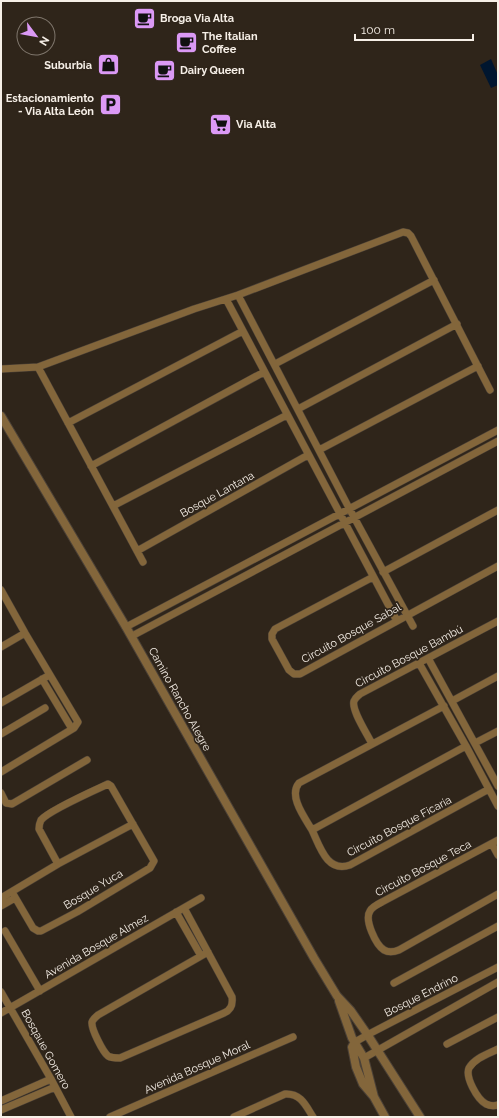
<svg xmlns="http://www.w3.org/2000/svg" width="499" height="1118" viewBox="0 0 499 1118" font-family="Raleway,sans-serif">
<style>
.water{fill:#00162f}
.lines{fill:none;stroke-linecap:round;stroke-linejoin:round}
.minor-casing{stroke:#4b4137;stroke-width:8}
.tertiary-casing{stroke:#4b4137;stroke-width:10}
.minor{stroke:#83663b;stroke-width:7}
.tertiary{stroke:#83663b;stroke-width:8}
.labels{text-anchor:middle;stroke-width:3.5;stroke-linejoin:round;paint-order:stroke}
.poi-label{font-size:11px;font-weight:bold;fill:#f6efe7;stroke:#2f251a;text-anchor:start}
.street-label{font-size:11px;fill:#f6efe7;stroke:#2f251a}
</style>
<rect width="100%" height="100%" fill="#2f251a"/>
<path class="water" d="M491,59L498,75V85L491,88L480,65Z"/>
<g class="lines">
<defs>
<path id="minor" d="M238,295L403,232L408,233L411,236L490,390
M226,299L397,621
M275,364L434,280
M38,367L143,562
M1,369L38,367L194,309L238,295L349,508L413,626
M298,409L457,324
M68,423L243,331
M319,450L478,366
M91,466L264,372
M113,506L287,415
M137,551L308,455
M383,572L498,510
M373,577L275,629L272,634V639L289,670L294,674H300L498,566
M1,590L25,633L78,722L74,728L1,772
M126,627L498,430
M132,636L498,441
M1,647L25,633
M428,658L498,786
M419,663L466,746L498,806
M42,679L72,729
M452,701L498,676
M1,703L46,677
M1,734L45,708
M475,743L498,731
M372,744C368,735 351,710 354,701C355,698 358,696 360,694L498,621
M466,746L312,830C320,847 327,873 350,865L489,789
M1,793L6,803L12,804L87,760
M312,830C305,818 288,796 299,783L444,706
M498,840L382,902C378,904 372,907 370,911C364,920 376,945 384,950C389,953 394,952 399,950L498,894
M492,844L498,855
M12,892L33,928L38,931H41L77,912L150,868L154,861L111,786L108,784C95,790 48,811 41,820C40,822 39,826 39,829L58,864
M1,898L58,864L133,824
M1,906L15,898
M184,908L232,997C233,1005 231,1010 224,1013L120,1058C116,1058 111,1058 108,1056C103,1052 91,1029 92,1022C93,1019 96,1017 98,1015L208,952
M176,912L201,956
M5,931L40,991
M394,983L498,926
M1,992L51,1079L71,1117
M1,1013L201,898
M355,1042L369,1034L498,967
M447,1044L498,1017
M498,1049C488,1054 475,1058 469,1068C465,1077 477,1099 486,1104C490,1106 494,1106 498,1105
M364,1058L498,982
M1,1101L51,1079
M1,1110L55,1087
M110,1117L293,1037
M234,1117L285,1094C301,1093 306,1106 313,1117"/>
<path id="tertiary" d="M1,416L126,627L314,958L337,996L351,1011L367,1034L420,1117
M339,1001L352,1038L364,1058L374,1097
M355,1042L352,1047L356,1067L363,1084L374,1097L385,1117"/>
</defs>
<use href="#minor" class="minor-casing"/>
<use href="#tertiary" class="tertiary-casing"/>
<use href="#minor" class="minor"/>
<use href="#tertiary" class="tertiary"/>
</g>
<defs>
<symbol id="cafe-square" viewBox="-11 -11 22 22"><rect x="-9" y="-9" width="18" height="18" rx="4" fill="#db99f5" stroke="#2f251a"/><path d="M-5.5-4.5H6V0H3Q3 3.5 0 3.5H-2.5Q-5.5 3.5-5.5 0ZM3-3.2v2h1.7v-2ZM-6 4.5H4V6H-6Z" fill="#111"/></symbol>
<symbol id="shop-square" viewBox="-11 -11 22 22"><rect x="-9" y="-9" width="18" height="18" rx="4" fill="#db99f5" stroke="#2f251a"/><path d="M-5-2.5h2.3a2.7 3.5 0 0 1 5.4 0H5L5.5 6h-11ZM-1.5-2.5h3a1.5 2.3 0 0 0-3 0Z" fill="#111"/></symbol>
<symbol id="parking-square" viewBox="-11 -11 22 22"><rect x="-9" y="-9" width="18" height="18" rx="4" fill="#db99f5" stroke="#2f251a"/><path d="M-3.5-5.5H1a3.5 3.5 0 0 1 0 7H-1V5.5H-3.5ZM-1-3.4V-.6H.8a1.4 1.4 0 0 0 0-2.8Z" fill="#111"/></symbol>
<symbol id="supermarket-square" viewBox="-11 -11 22 22"><rect x="-9" y="-9" width="18" height="18" rx="4" fill="#db99f5" stroke="#2f251a"/><path d="M-6-5.5h2.5l.6 2H6L4.5 2H-2.5L-4.4-4H-6ZM-1.5 3.2a1.3 1.3 0 1 0 .1 0ZM3 3.2a1.3 1.3 0 1 0 .1 0Z" fill="#111"/></symbol>
</defs>
<g fill-rule="evenodd">
<use href="#cafe-square" x="132" y="6" width="25" height="25"/>
<use href="#cafe-square" x="174" y="30" width="25" height="25"/>
<use href="#shop-square" x="96" y="52" width="25" height="25"/>
<use href="#cafe-square" x="152" y="58" width="25" height="25"/>
<use href="#parking-square" x="98" y="92" width="25" height="25"/>
<use href="#supermarket-square" x="208" y="112" width="25" height="25"/>
</g>
<g class="labels">
<g class="poi-label">
<text x="160" y="22">Broga Via Alta</text>
<text x="202" y="40">The Italian<tspan x="202" dy="13">Coffee</tspan></text>
<text x="92" y="69" text-anchor="end">Suburbia</text>
<text x="180" y="74">Dairy Queen</text>
<text x="94" y="102" text-anchor="end">Estacionamiento<tspan x="94" dy="13">- Via Alta León</tspan></text>
<text x="236" y="128">Via Alta</text>
</g>
<g class="street-label">
<text transform="translate(217 494) rotate(-29)" y="4">Bosque Lantana</text>
<text transform="translate(351 633) rotate(-29)" y="4">Circuito Bosque Sabal</text>
<text transform="translate(409 656) rotate(-28)" y="4">Circuito Bosque Bambú</text>
<text transform="translate(180 699) rotate(61)" y="4">Camino Rancho Alegre</text>
<text transform="translate(399 826) rotate(-28)" y="4">Circuito Bosque Ficaria</text>
<text transform="translate(423 868) rotate(-28)" y="4">Circuito Bosque Teca</text>
<text transform="translate(93 889) rotate(-31)" y="4">Bosque Yuca</text>
<text transform="translate(96 946) rotate(-30)" y="4">Avenida Bosque Almez</text>
<text transform="translate(421 995) rotate(-27)" y="4">Bosque Endrino</text>
<text transform="translate(46 1049) rotate(61)" y="4">Bosqaue Gomero</text>
<text transform="translate(197 1067) rotate(-24)" y="4">Avenida Bosque Moral</text>
</g>
</g>
<rect width="499" height="1118" fill="none" stroke="#f6efe7" stroke-width="4"/>
<g transform="translate(36 36) rotate(122)"><circle r="19" fill="#2f251a" stroke="#7f766c"/>
<path d="M0-3L7 15L0 10L-7 15Z" fill="#db99f5"/>
<text y="-6" font-size="11" font-weight="bold" text-anchor="middle" fill="#f6efe7">N</text>
</g>
<path d="M355 34v6h118v-6" fill="none" stroke="#f6efe7" stroke-width="2"/>
<text x="361" y="34" font-size="12" fill="#f6efe7" stroke="#2f251a" stroke-width="3" paint-order="stroke">100 m</text>
</svg>
